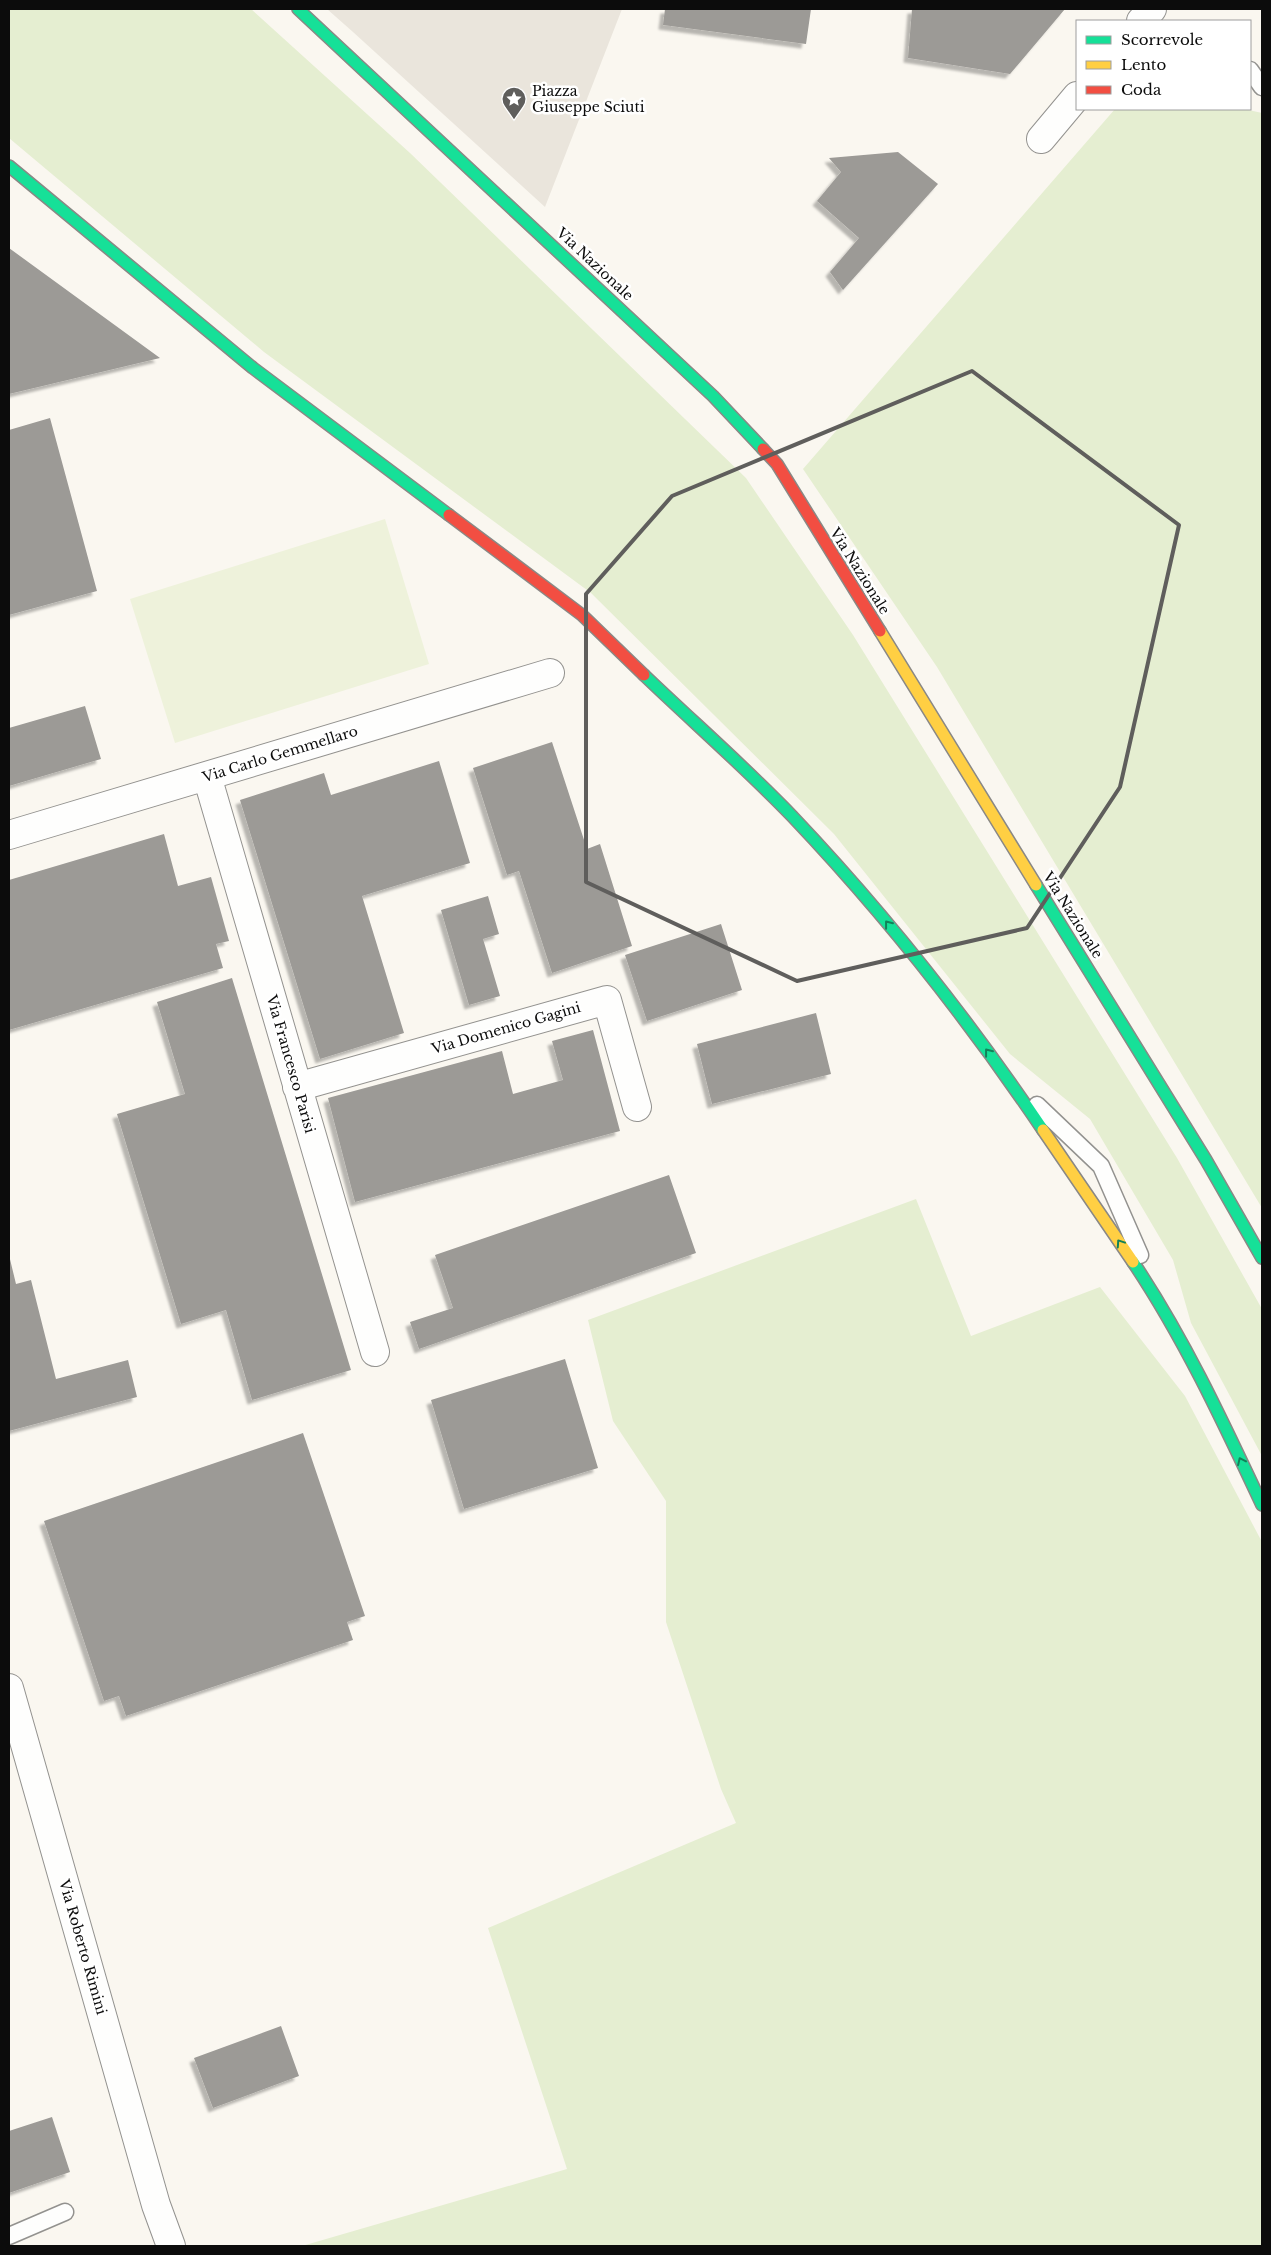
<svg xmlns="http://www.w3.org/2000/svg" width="1271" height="2255" viewBox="0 0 1271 2255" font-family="'Libre Baskerville',serif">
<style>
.green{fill:#e5eed1}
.pitch{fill:#eef2db}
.plaza{fill:#eae5dc}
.building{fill:#9c9a96;filter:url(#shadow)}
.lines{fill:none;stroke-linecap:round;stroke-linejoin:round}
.lane-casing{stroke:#93928f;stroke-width:19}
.street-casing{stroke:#93928f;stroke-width:30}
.fast-casing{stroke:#8a8885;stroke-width:14}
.slow-casing{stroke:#8a8885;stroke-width:14}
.jam-casing{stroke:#8a8885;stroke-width:14}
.lane{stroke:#fefefd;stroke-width:16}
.street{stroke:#fefefd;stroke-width:28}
.fast{stroke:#16e098;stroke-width:11}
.slow{stroke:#ffcf43;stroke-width:11}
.jam{stroke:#f24e42;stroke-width:11}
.oneway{stroke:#128159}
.marked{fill:none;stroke:#5f5e5c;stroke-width:4;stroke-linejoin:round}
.labels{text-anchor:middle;stroke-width:5;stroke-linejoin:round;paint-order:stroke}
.poi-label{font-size:14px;fill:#0c0c0c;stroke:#fff;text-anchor:start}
.street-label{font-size:14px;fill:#0c0c0c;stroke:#fff}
</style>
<defs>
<filter id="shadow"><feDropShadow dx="-4.5" dy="4.5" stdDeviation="1" flood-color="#0004"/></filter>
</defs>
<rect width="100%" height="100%" fill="#faf7f0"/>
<path class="green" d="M9,9H251L410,153L746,478L853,635L1177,1158L1262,1309V1456L1191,1323L1173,1260L1090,1119L1010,1054L834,834L591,593L264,352L9,138Z
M1115,109H1244L1262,113V1208L937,667L803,469Z
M916,1199L971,1336L1100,1287L1185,1396L1262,1542V2246H302L567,2169L488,1928L736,1823L721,1789L666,1622V1501L613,1421L588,1320Z"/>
<path class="pitch" d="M385,519L429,664L175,743L130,599Z"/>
<path class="plaza" d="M327,9H622L545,207L353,32Z"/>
<path class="building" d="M665,9H811L806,44L663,25Z
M912,9H1065L1010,74L908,58Z
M898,152L938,184L843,290L830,272L859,238L817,201L841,172L829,158Z
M9,248L160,358L9,394Z
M50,418L97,591L9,615V430Z
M85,706L101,759L9,786V728Z
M552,742L587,849L600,844L632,946L552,973L519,871L507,875L473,768Z
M439,761L470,863L362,896L404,1033L320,1059L240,800L324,773L331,795Z
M164,834L178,886L211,877L229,941L216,944L223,968L9,1030V880Z
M488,896L499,934L483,939L500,996L469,1005L441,910Z
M721,924L742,990L647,1021L625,955Z
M232,978L351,1370L252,1400L226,1310L181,1324L117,1114L185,1094L157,1002Z
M816,1013L831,1074L712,1104L697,1044Z
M593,1030L620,1131L355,1202L328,1098L502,1051L513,1094L563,1080L552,1041Z
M669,1175L696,1253L419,1349L410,1322L453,1308L435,1255Z
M9,1255L16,1284L31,1280L56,1379L128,1360L137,1397L9,1431Z
M565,1359L598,1468L464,1509L431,1400Z
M303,1433L365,1616L347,1622L353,1640L126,1716L119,1696L104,1701L44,1521Z
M281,2026L299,2076L213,2108L194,2058Z
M52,2117L70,2172L9,2193V2131Z"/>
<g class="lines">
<defs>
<path id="lane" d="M1250,70L1262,87
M1037,1105L1101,1166L1140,1255
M9,2236L65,2212"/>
<path id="street" d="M1141,21L1152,9
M1041,139L1077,96
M207,776L375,1352
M9,835L550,673
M297,1087L607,1000L637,1107
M9,1688L156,2205L171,2246"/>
<path id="fast" d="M298,9L713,396L763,449
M9,166L253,368L449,515
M644,675C693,722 745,767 792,816C884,913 968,1019 1043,1130
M1036,885L1206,1160L1262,1258
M1133,1262C1184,1338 1223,1422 1262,1505"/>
<path id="slow" d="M880,631L1036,885
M1043,1130L1133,1262"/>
<path id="jam" d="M763,449L777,464L880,631
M449,515L582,615L644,675"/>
</defs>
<use href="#lane" class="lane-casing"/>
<use href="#street" class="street-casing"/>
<use href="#fast" class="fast-casing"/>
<use href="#slow" class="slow-casing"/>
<use href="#jam" class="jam-casing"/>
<use href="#lane" class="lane"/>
<use href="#street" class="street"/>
<use href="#fast" class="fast"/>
<use href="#slow" class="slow"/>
<use href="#jam" class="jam"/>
</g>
<defs><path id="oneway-chevron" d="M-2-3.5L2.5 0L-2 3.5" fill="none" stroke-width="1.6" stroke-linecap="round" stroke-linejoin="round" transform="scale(1.25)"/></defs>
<g class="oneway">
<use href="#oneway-chevron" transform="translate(888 924) rotate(-128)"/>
<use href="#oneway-chevron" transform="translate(988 1052) rotate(-128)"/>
<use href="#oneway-chevron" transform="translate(1120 1243) rotate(-124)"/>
<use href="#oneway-chevron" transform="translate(1241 1461) rotate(-115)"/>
</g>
<path class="marked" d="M972,371L1179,525L1120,787L1027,928L797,981L586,882V594L672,496Z"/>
<defs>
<symbol id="sight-pin" viewBox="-11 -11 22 30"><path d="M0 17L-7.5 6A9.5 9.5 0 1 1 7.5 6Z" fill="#5f5e5c" stroke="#fff"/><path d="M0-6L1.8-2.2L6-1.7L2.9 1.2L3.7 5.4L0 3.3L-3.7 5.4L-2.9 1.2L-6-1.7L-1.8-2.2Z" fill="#fff"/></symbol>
</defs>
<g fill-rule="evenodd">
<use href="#sight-pin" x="500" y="85" width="28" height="38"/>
</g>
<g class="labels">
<g class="poi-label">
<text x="532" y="96">Piazza<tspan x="532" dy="16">Giuseppe Sciuti</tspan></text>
</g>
<g class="street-label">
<text transform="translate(595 264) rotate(43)" y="5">Via Nazionale</text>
<text transform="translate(860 571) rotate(58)" y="5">Via Nazionale</text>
<text transform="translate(280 754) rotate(-17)" y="5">Via Carlo Gemmellaro</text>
<text transform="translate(1073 915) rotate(58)" y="5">Via Nazionale</text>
<text transform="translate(506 1028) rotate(-16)" y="5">Via Domenico Gagini</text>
<text transform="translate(291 1064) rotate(74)" y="5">Via Francesco Parisi</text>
<text transform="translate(83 1947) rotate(74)" y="5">Via Roberto Rimini</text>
</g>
</g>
<rect width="1271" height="2255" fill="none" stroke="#0c0c0c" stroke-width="20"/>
<rect x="1076" y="20" width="175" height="90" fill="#ffffff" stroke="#9e9e9e"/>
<rect x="1086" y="36" width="25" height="8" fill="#16e098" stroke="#9e9e9e"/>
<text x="1121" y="45" font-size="15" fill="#0c0c0c">Scorrevole</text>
<rect x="1086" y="61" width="25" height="8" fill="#ffcf43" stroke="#9e9e9e"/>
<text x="1121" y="70" font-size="15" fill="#0c0c0c">Lento</text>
<rect x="1086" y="86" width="25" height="8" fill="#f24e42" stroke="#9e9e9e"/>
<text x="1121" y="95" font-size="15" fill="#0c0c0c">Coda</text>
</svg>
